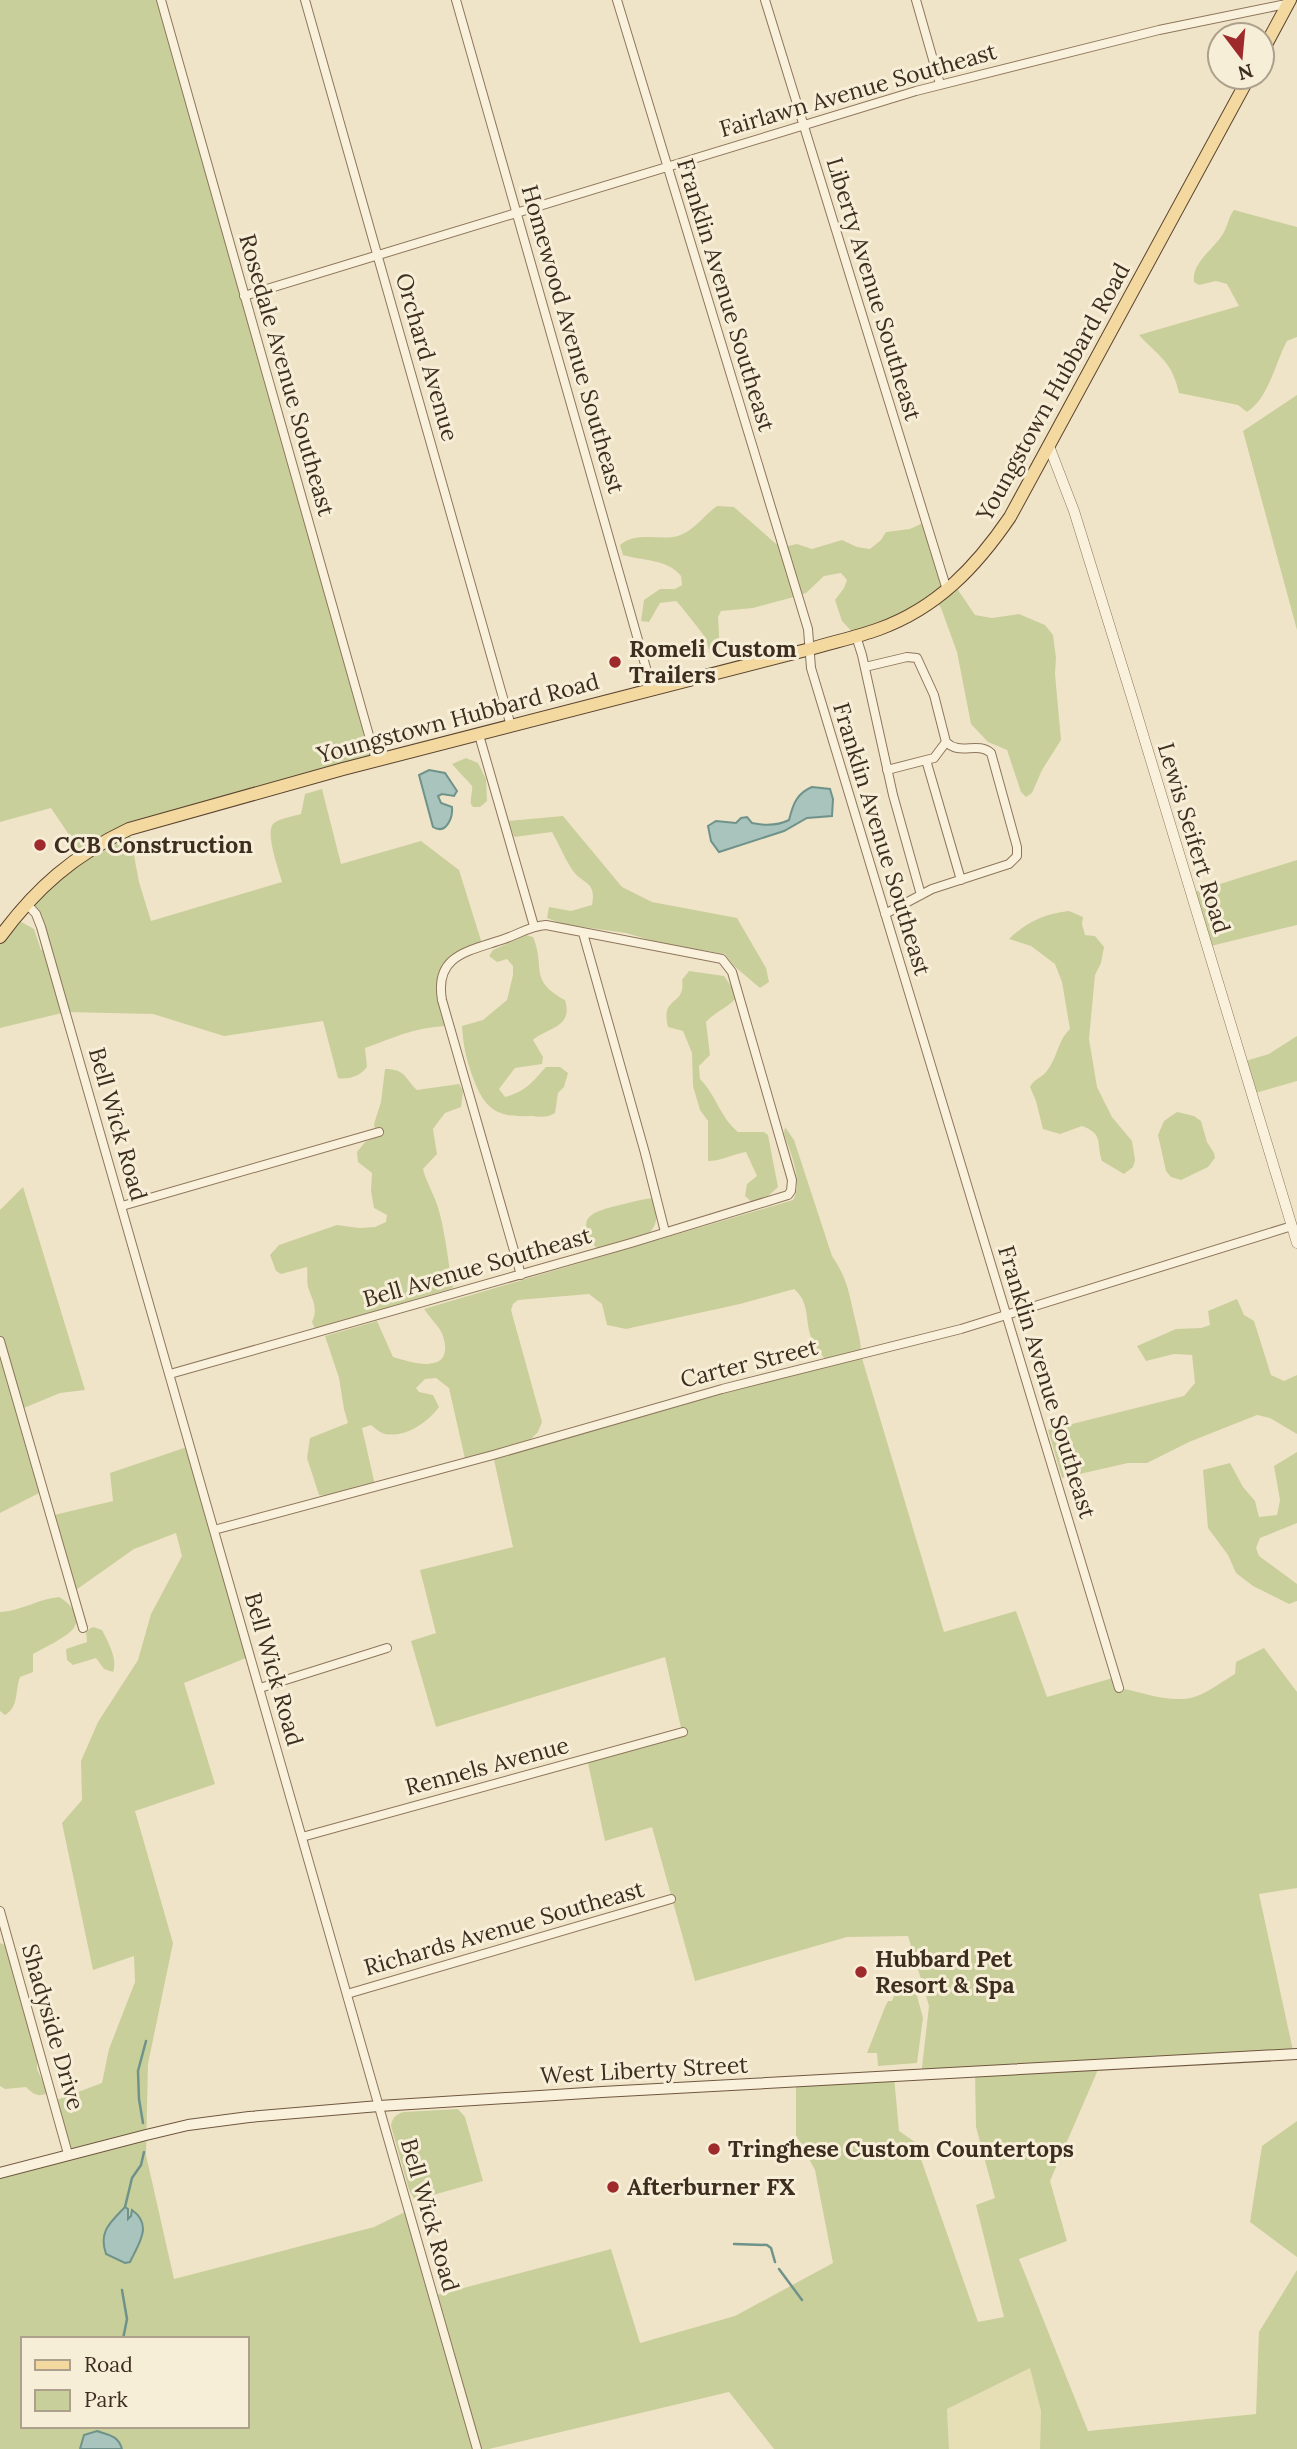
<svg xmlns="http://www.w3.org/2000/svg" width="1297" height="2449" viewBox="0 0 1297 2449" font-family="Lora,serif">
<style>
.farmland{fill:#e6deb5}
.green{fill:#c9cf9b;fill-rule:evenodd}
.water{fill:#a9c4bc;stroke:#6f938a;stroke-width:2}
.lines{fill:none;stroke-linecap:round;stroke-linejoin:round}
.stream{stroke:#6f938a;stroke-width:2.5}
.minor-casing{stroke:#8d765c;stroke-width:10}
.tertiary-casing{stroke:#8d765c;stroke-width:11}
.secondary-casing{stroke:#6f573f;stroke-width:12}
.primary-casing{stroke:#5b4430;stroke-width:14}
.minor{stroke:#faf1dc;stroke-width:8}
.tertiary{stroke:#faf1dc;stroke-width:10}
.secondary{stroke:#faf1dc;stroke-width:10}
.primary{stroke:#f3d9a0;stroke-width:12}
.poi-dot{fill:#9e2a2b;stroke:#f7eed8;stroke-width:2.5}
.labels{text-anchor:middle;stroke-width:6;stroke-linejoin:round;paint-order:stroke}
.street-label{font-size:23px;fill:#3d2e20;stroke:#f7eed8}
.poi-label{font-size:23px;font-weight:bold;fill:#3d2e20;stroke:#f7eed8;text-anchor:start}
</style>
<rect width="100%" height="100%" fill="#f0e4c8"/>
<path class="farmland" d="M1030,2367L1041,2411L1040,2449H949L947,2409Z"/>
<path class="green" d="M0,0H161L376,760L129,829L139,882L151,921L282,882C279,870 264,831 274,823C281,818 294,816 301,814L305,794L322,789L341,864L421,841L459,870L483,947L459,956L441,977L449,1026C415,1027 396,1037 365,1048L367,1067C360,1076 349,1080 338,1078L323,1021L224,1036L153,1014L66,1012L0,1028V937L14,918L34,929L41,950L46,947L41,927L27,904L82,854L51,808L0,822Z
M1234,210L1297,227V337L1287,341C1275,363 1269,398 1247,412L1238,405L1179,393C1172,361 1159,357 1139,335L1239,306L1227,284L1216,281L1199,285L1194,282C1191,261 1217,248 1225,230C1228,223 1229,217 1234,210Z
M1297,395V630L1243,431Z
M717,506L734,507L775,543L783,547L797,544L812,549L842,540L857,547L870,549L881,540L886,532L910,529L925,522L946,589L954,584L975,615L992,618L1019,614L1045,625L1053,635L1056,658L1055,674L1061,740L1042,770L1032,793L1026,797L1021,792L1007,750L988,742L971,724L957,652L941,608L935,599L856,636L842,621L835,600L844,588L847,580L841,573L824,576L806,593L794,597L753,608L721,611L718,617L720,652L714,658C708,651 708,644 705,637C703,634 679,603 676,601L660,603L649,622L641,621L644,600L660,589H675L682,585L681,576C668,559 643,561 623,555L620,545C637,531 659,541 678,536C694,531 704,515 717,506Z
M466,758L478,763L486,779L487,801L480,807H473L471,804C470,798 473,791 472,786C471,784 455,768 452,764Z
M563,816L622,887L652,902L737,918L766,968L769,982L760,988L734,966L725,954L660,943L626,933L562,924L547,918L549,907L571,911L592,905C597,879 581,885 571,868C564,857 559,844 552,832L514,837L508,821Z
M1297,860V925L1207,947L1191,893Z
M1069,911L1083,917L1082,924L1085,935L1095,936L1104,947L1101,963L1095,975L1089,1039L1097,1087L1112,1117L1132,1141L1135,1160L1133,1167L1124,1174L1102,1161C1096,1143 1104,1134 1082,1126L1060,1134L1043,1129L1036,1101L1030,1087C1034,1079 1041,1078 1046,1072C1058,1058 1057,1041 1070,1029L1062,982L1055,964L1031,946L1009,939C1025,923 1046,913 1069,911Z
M526,935L533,937C546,968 528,980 565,1000C574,1028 546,1028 533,1040L543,1057L542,1064L515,1068L499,1089L505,1097C527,1091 532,1082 546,1067H560L568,1073L564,1087L558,1093L555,1113C546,1119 539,1116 529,1116C494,1118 483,1106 472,1075C466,1058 463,1044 462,1026L483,1020L507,1000L513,975V966L507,959L497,962L489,956L493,950Z
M689,971L724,976L738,996C728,1008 716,1011 706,1022L710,1055L699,1066L700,1079C716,1095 720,1117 738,1132H764L768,1135L778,1187L766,1198L752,1202L745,1196L747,1184L757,1176L746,1152C733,1154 721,1161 708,1161V1121L700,1110L693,1086L692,1053L683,1031L668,1027C660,995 686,1007 682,980Z
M1297,1036V1081L1252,1094L1242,1062L1269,1054Z
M385,1069C406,1069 404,1078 417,1090L459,1084L463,1091L461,1107L445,1113L433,1129L437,1154L423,1169C427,1185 435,1195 439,1211C446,1236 448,1263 453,1288L315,1329L312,1322C318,1309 313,1301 309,1290C306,1283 308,1273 307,1267L281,1274L276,1271L270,1255L279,1245L337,1225L359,1228L375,1227L386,1222L387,1215L374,1208L371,1191L372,1173L358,1162L357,1152L365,1142L376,1137L374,1124L381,1102Z
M1177,1112L1194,1116L1201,1121L1207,1142L1214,1153L1215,1158L1208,1167L1181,1180L1171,1177L1166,1171L1158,1135L1164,1121Z
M785,1127L794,1140L832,1256C849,1281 849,1295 856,1323C859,1336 861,1341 861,1355L944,1632L1016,1611L1047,1697L1116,1677L1119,1688C1143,1692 1173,1705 1197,1696C1210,1691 1223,1681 1235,1674L1236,1662L1264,1648L1297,1692V1888L1259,1894L1294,2055L1100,2065L1050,2181L1067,2241L1019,2259L1088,2431L1256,2414L1259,2332L1297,2270V2449H1040L1041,2411L1030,2368L947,2409L949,2449H774L729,2392L489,2449H0V2173L68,2154L54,2101L102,2083L109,2049L135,1982L134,1956L93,1970L62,1823L82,1800L81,1761L98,1722L138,1660L151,1614L182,1556L176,1533L134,1549L73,1592L50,1516L113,1501L110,1473L190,1446L251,1656L184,1683L215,1784L135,1811L173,1943L148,2064L146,2155L174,2279L374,2227L409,2210L433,2296L611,2249L640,2343L735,2316L833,2263L815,2170L796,2135V2083L894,2077L899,2131L915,2142L978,2322L1004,2317L976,2205L995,2198L976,2127L975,2073L921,2076L929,2006L908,1936L847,1937L695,1981L652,1827L605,1841L587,1759L682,1732L665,1657L436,1727L411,1641L436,1633L420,1570L513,1547L493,1455L827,1362C822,1355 815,1346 811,1337C805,1321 810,1302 794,1289L740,1304L626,1329L607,1325L602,1304L589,1294L518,1300L513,1304L511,1310L542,1422L538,1432L530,1440L465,1459L449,1388L436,1378L425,1379L416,1388L419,1392L433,1395L439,1407C428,1422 406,1438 385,1434C380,1433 375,1428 371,1425L362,1428L375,1485L327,1496L319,1495L307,1458L310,1438L348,1423L344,1409L339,1378L325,1336L377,1321L393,1357C413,1363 455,1376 443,1336C440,1327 429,1317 424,1309L793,1200C804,1181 790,1153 784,1133ZM23,2339H247V2426H23Z
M23,1187L85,1390L60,1393L19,1410L43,1491L0,1513V1210Z
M654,1198C656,1211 660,1221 650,1232L597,1249C577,1221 585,1213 616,1206C628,1203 641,1199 654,1198Z
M1237,1299L1244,1315L1254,1321L1271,1375L1284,1381L1297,1375V1434L1270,1418L1257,1415L1189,1442L1147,1463H1128L1062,1478L1048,1430L1184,1396L1195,1383L1192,1355L1174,1354L1146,1361L1137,1346L1176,1329L1201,1328L1210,1325L1208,1311Z
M1297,1452V1523L1260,1538L1256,1548L1259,1556L1297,1584V1601L1289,1604L1253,1586L1236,1573L1228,1555L1208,1528L1203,1470L1230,1463L1243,1487L1255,1501L1259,1517L1277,1515L1280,1500L1274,1466Z
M59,1597C69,1602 83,1617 73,1629C65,1638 44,1648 33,1654V1672L20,1677C15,1690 19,1707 5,1715L0,1711V1612C21,1611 38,1599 59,1597Z
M93,1627L102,1630C108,1642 118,1659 113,1672L104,1669L96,1658L73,1665L67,1660L66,1649L87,1642L86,1631Z
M0,1943L5,1945L37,2050V2069L47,2091L46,2094C37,2097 33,2094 26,2087L5,2089L0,2086Z
M916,1992L923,2018L917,2063L878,2066L877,2053H867L885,2007L888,2001H892L895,1993Z
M458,2109L465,2117L483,2181L415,2200L409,2190L391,2126C392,2118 396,2114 404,2112Z
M1297,2121V2257L1250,2222L1262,2146Z"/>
<path class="water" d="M429,770L445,773L457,791L454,796L442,794L438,796L441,803L452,807C453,818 446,835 433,827L419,775Z
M812,787L830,789L833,799L832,816L807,818L784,831L719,852L711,841L708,826L716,821L736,823L741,818L747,817L752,823C766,826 777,826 789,820C793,804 797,793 812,787Z
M125,2207L128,2209V2219L131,2216L132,2210C153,2225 139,2243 130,2262L125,2263L106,2254C98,2231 111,2222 125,2207Z
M97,2431C108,2435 118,2435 122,2449H80L84,2435Z"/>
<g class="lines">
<path class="stream" d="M143,2123L139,2099L138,2071L146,2041
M125,2207L132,2178L141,2165L144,2152
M734,2244L767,2245L771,2248L775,2262
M779,2269L802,2300
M122,2290L127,2319L123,2339"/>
<defs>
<path id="minor" d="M161,0L376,760
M305,0L511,726
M456,0L652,689
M617,0L808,629L811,668L1119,1688
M765,0L947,590
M916,0L940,84
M244,296L916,91L1159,30L1286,4
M856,636L862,655L893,795L921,895
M865,667L907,657L917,658L934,695L946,742C960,756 977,741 991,753L1017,847V856L1009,864L932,889L885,914
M479,735L534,926
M926,760L961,880
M887,770L934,758L946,742
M27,904L36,914L41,927L477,2449
M583,933L645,1153L665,1232
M122,1206L379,1132
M0,1341L83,1628
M170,1374L631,1243L788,1195L791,1191L792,1180L732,972L722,959L546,925C530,926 519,934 504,939C470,951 434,954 442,1000L521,1275
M214,1530L493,1455L722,1389L961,1329L1292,1226
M260,1688L387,1648
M302,1837L683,1732
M0,1911L68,2154
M347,1994L671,1899"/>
<path id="tertiary" d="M1049,446L1074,511L1132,698L1297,1243"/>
<path id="secondary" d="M0,2173L146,2135L188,2125L249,2117L379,2106L602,2092L1297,2054"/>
<path id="primary" d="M1262,52L1290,0
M0,937C36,888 74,855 129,829L343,769L810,649C833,642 857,637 879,629C937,608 976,567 1010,517L1249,77"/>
</defs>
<use href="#minor" class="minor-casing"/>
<use href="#tertiary" class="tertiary-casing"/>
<use href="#secondary" class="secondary-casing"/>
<use href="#primary" class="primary-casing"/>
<use href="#minor" class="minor"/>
<use href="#tertiary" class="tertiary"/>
<use href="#secondary" class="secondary"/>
<use href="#primary" class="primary"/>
</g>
<g class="poi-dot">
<circle cx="615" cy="662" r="7"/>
<circle cx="40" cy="845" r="7"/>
<circle cx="861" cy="1972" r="7"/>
<circle cx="714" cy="2149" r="7"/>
<circle cx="613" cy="2187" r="7"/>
</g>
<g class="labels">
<g class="street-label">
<text transform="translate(858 90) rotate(-16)" y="8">Fairlawn Avenue Southeast</text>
<text transform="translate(874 289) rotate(73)" y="8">Liberty Avenue Southeast</text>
<text transform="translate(726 295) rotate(73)" y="8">Franklin Avenue Southeast</text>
<text transform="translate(573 339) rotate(74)" y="8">Homewood Avenue Southeast</text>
<text transform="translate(427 357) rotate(74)" y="8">Orchard Avenue</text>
<text transform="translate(287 375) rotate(74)" y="8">Rosedale Avenue Southeast</text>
<text transform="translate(1053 392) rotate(-61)" y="8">Youngstown Hubbard Road</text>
<text transform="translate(458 718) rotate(-15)" y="8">Youngstown Hubbard Road</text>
<text transform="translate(1194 838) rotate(73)" y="8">Lewis Seifert Road</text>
<text transform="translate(882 839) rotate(73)" y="8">Franklin Avenue Southeast</text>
<text transform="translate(118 1124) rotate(74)" y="8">Bell Wick Road</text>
<text transform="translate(477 1267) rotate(-16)" y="8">Bell Avenue Southeast</text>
<text transform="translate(749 1363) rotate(-14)" y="8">Carter Street</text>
<text transform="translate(1047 1382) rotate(73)" y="8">Franklin Avenue Southeast</text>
<text transform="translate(274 1669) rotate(74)" y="8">Bell Wick Road</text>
<text transform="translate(487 1766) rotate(-15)" y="8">Rennels Avenue</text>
<text transform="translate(504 1928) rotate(-16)" y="8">Richards Avenue Southeast</text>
<text transform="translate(53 2027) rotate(74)" y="8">Shadyside Drive</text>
<text transform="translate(644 2070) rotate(-3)" y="8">West Liberty Street</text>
<text transform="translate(430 2215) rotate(74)" y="8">Bell Wick Road</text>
</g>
<g class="poi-label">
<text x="629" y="657">Romeli Custom<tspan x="629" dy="26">Trailers</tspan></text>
<text x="54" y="853">CCB Construction</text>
<text x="875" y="1967">Hubbard Pet<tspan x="875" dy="26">Resort &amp; Spa</tspan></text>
<text x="728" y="2157">Tringhese Custom Countertops</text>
<text x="627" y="2195">Afterburner FX</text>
</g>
</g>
<rect x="21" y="2337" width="228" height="91" fill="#f7eed8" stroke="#ada18e" stroke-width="2"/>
<rect x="35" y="2360" width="35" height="10" fill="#f3d9a0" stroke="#ada18e" stroke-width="2"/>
<text x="84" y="2372" font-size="21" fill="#3d2e20">Road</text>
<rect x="35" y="2390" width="35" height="21" fill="#c9cf9b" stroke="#ada18e" stroke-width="2"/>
<text x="84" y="2407" font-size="21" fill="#3d2e20">Park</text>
<g transform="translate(1241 56) rotate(164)"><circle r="33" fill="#f7eed8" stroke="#ada18e" stroke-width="2"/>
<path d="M0-5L12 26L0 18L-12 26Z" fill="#9e2a2b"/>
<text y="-10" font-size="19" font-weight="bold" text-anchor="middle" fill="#3d2e20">N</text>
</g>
</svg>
